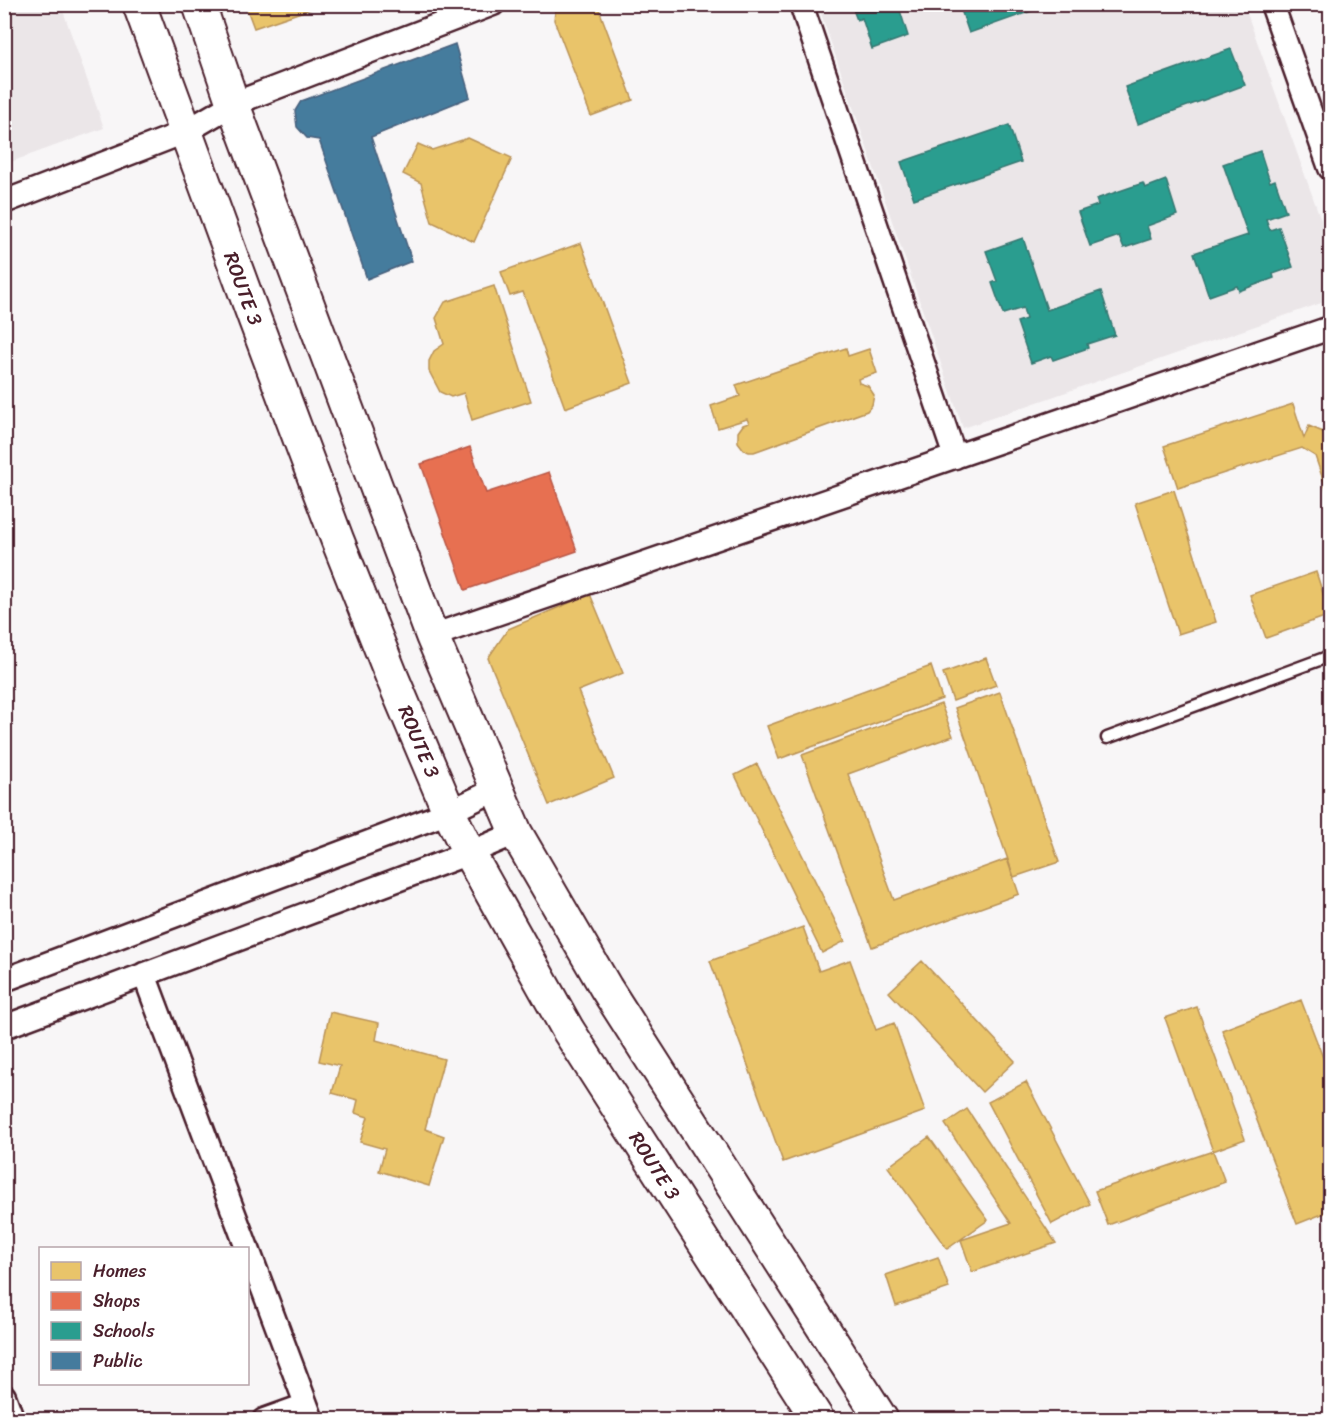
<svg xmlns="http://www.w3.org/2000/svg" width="1335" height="1424" viewBox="0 0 1335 1424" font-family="Sriracha,sans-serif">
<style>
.built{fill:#ebe6e8}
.homes{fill:#e9c46a;stroke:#b99257;stroke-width:1.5}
.shops{fill:#e76f51;stroke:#b85746;stroke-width:1.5}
.schools{fill:#2a9d8f;stroke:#347771;stroke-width:1.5}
.public{fill:#457b9d;stroke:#465f7b;stroke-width:1.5}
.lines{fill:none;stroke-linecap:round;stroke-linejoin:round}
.service-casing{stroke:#4a1f2b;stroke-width:15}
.minor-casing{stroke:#4a1f2b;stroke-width:27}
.secondary-casing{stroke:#4a1f2b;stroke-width:36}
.service{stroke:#fff;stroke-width:10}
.minor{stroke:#fff;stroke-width:22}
.secondary{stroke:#fff;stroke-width:32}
.labels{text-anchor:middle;stroke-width:6;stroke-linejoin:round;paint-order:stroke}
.street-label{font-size:20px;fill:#4a1f2b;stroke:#fff}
</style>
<rect width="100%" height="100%" fill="#f8f6f7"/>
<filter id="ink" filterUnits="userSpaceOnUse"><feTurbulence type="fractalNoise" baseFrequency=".0167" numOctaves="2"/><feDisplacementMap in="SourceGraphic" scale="12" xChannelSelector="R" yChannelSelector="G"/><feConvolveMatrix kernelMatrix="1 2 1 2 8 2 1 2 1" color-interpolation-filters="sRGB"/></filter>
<g filter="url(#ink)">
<path class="built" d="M5,4L61,5L104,128L5,164Z
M818,5H1244L1330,245V300L963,428Z"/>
<path class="homes" d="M245,4H308L310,9L254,28Z
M556,4H597L633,100L591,116L554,20Z
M468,138L512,158L474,242L432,222L421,183L403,174L418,144L432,150Z
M581,243L632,383L565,408L523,292L510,296L501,272Z
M494,286L531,401L472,420L464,393L451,397L440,392L429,371V361L434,351L444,344L436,318L445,302Z
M846,348L848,356L869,349L877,373L858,379L859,383L868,386L874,395L872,405L867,411L754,452H749L744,450L738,442V432L743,425L749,423L747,419L718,428L711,406L740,396L736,385Z
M1293,404L1304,438L1309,426L1330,435L1327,445L1330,443V500L1315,456L1302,448L1178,488L1164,446Z
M1174,490L1216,622L1178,634L1135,503Z
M1316,572L1330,615L1266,638L1250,595Z
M590,594L623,673L578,691L614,778L549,805L488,658L508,629Z
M986,658L996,685L953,701L943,673Z
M931,666L942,699L779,759L767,726Z
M1000,692L1059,862L1014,877L955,708Z
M941,704L953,736L848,774L894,900L1007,859L1019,894L872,947L802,755Z
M757,764L845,941L822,953L735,775Z
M803,927L819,971L850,960L876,1030L894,1023L925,1111L783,1162L710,961Z
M922,961L1015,1061L982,1092L889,992Z
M1301,1000L1330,1076V1211L1297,1224L1222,1030Z
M1197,1007L1245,1139L1213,1151L1165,1018Z
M330,1012L379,1023L376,1040L444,1059L425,1129L444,1136L429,1186L379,1171L385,1149L360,1142L368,1117L355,1113L358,1100L332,1093L340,1066L319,1061Z
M1026,1082L1090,1204L1052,1224L988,1102Z
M967,1109L1056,1243L972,1272L961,1240L1011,1223L945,1124Z
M929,1137L988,1220L947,1249L888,1167Z
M1213,1151L1225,1182L1108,1225L1095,1191Z
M938,1257L949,1288L896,1306L886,1275Z"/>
<path class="shops" d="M470,447L486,493L549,472L577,551L465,590L421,464Z"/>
<path class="schools" d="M851,4H898L908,36L872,49L862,18L857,20Z
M959,4H1051L969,33Z
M1231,49L1245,85L1138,124L1125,87Z
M1009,125L1021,162L914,199L901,162Z
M1260,151L1270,182L1275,180L1286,212L1266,219L1270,230L1279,227L1293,267L1273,274L1274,278L1239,291L1237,286L1209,296L1194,253L1248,235L1223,164Z
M1166,180L1177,215L1147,226L1151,239L1124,248L1119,236L1090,246L1078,212L1098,205L1096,199L1143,183L1145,188Z
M1023,238L1047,310L1101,291L1115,335L1087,344L1088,348L1053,360L1051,356L1031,363L1017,322L1026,319L1023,308L1003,314L992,283L997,281L986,251Z"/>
<path class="public" d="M455,44L470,97L371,137L412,261L367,279L319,140L307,138L297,127L295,111L301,101Z"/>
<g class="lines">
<defs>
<path id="service" d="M1107,738L1330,656"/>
<path id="minor" d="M801,4L955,457
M1272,4L1330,168
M4,202L185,132L233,104L493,4
M432,636L1330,328
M144,974L247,1248
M4,980L449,812L497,789
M4,1027L469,853L516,833
M248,1249L312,1420
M4,1396L13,1420
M264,1420L306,1405"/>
<g id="secondary">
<path id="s1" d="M139,4L255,320L337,539L392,677L449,812L469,853L568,1030L818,1420"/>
<path d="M199,4L233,104L432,636L516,833L606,988L882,1420"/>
</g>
</defs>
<use href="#service" class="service-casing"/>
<use href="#minor" class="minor-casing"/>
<use href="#secondary" class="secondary-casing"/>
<use href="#service" class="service"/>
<use href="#minor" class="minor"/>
<use href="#secondary" class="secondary"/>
</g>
</g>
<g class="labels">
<g class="street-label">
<text dy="7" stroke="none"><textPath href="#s1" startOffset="303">ROUTE 3</textPath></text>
<text dy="7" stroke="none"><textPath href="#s1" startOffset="789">ROUTE 3</textPath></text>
<text dy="7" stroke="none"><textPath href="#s1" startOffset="1275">ROUTE 3</textPath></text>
</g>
</g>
<rect width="1335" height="1424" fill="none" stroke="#fff" stroke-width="24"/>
<rect x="12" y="12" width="1311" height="1400" fill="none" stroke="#4a1f2b" stroke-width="2" filter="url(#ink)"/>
<rect x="39" y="1247" width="210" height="138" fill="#ffffff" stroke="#b7a5aa" stroke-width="1.5"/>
<rect x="51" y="1262" width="30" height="18" fill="#e9c46a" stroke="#b7a5aa" stroke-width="1.5"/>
<text x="93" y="1277" font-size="18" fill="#4a1f2b">Homes</text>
<rect x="51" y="1292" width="30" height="18" fill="#e76f51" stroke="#b7a5aa" stroke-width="1.5"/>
<text x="93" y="1307" font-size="18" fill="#4a1f2b">Shops</text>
<rect x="51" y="1322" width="30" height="18" fill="#2a9d8f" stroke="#b7a5aa" stroke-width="1.5"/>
<text x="93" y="1337" font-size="18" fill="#4a1f2b">Schools</text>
<rect x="51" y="1352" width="30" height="18" fill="#457b9d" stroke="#b7a5aa" stroke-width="1.5"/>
<text x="93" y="1367" font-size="18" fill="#4a1f2b">Public</text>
</svg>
